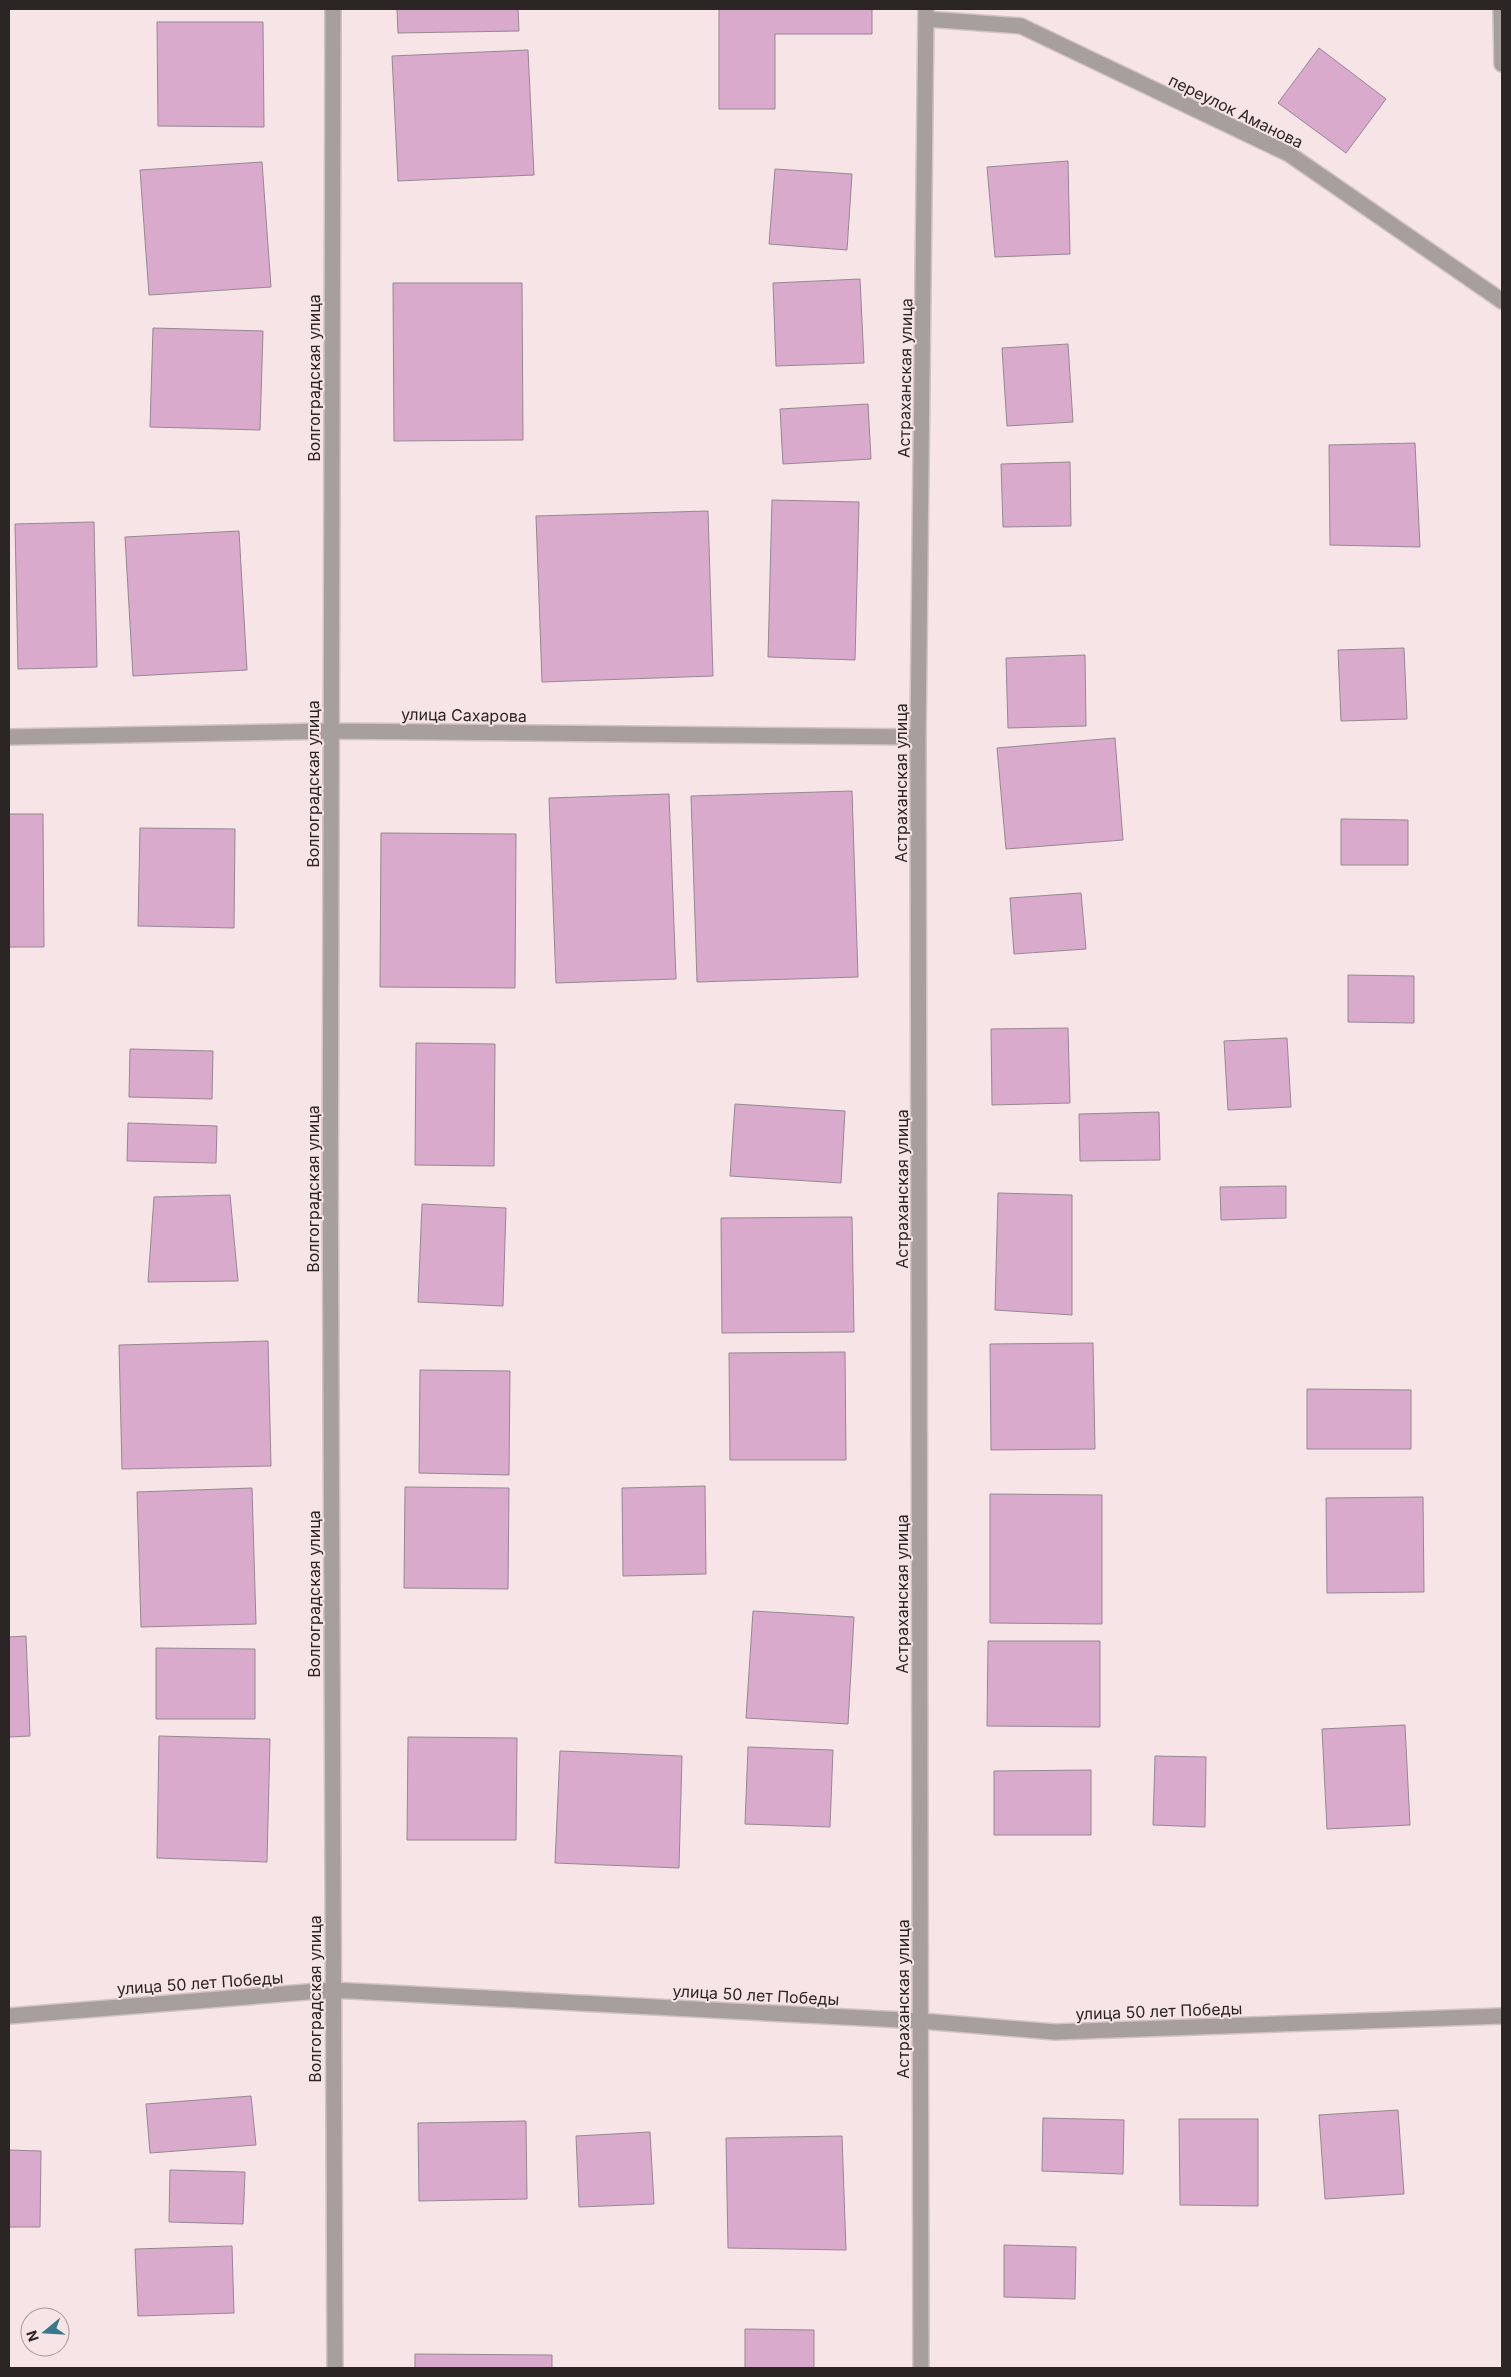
<svg xmlns="http://www.w3.org/2000/svg" width="1511" height="2377" viewBox="0 0 1511 2377" font-family="Inter,sans-serif">
<style>
.building{fill:#d9aacb;stroke:#958891}
.lines{fill:none;stroke-linecap:round;stroke-linejoin:round}
.minor-casing{stroke:#d1c2c4;stroke-width:18}
.minor{stroke:#a69f9d;stroke-width:15}
.labels{text-anchor:middle;stroke-width:4;stroke-linejoin:round;paint-order:stroke}
.street-label{font-size:16px;fill:#2b2526;stroke:#f6e4e7}
</style>
<rect width="100%" height="100%" fill="#f6e4e7"/>
<path class="building" d="M397,9H518L519,31L398,33Z
M719,9H872V34H775V109H719Z
M157,22H263L264,127L158,126Z
M1319,48L1386,99L1346,153L1278,103Z
M528,50L534,175L398,181L392,56Z
M1068,161L1070,254L995,257L987,167Z
M262,162L271,287L149,295L140,170Z
M775,169L852,174L847,250L769,244Z
M860,279L864,363L776,366L773,283Z
M393,283H522L523,440L394,441Z
M153,328L263,331L260,430L150,427Z
M1068,344L1073,422L1007,426L1002,348Z
M868,404L871,459L783,464L780,409Z
M1415,443L1420,547L1330,545L1329,445Z
M1070,462L1071,526L1003,527L1001,464Z
M772,500L859,502L855,660L768,657Z
M708,511L713,676L542,682L536,516Z
M94,522L97,667L18,669L15,524Z
M239,531L247,670L133,676L125,537Z
M1404,648L1407,719L1341,721L1338,650Z
M1085,655L1086,726L1008,728L1006,658Z
M1115,738L1123,840L1006,849L997,748Z
M852,791L858,977L697,982L691,796Z
M669,794L676,979L556,983L549,798Z
M9,814H43L44,947H9Z
M1341,819L1408,820V865H1341Z
M140,828L235,829L234,928L138,926Z
M381,833L516,834L515,988L380,987Z
M1081,893L1086,949L1014,954L1010,898Z
M1348,975L1414,976V1023L1348,1022Z
M1068,1028L1070,1103L992,1105L991,1029Z
M1287,1038L1291,1107L1228,1110L1224,1041Z
M416,1043L495,1044L494,1166L415,1165Z
M130,1049L213,1051L212,1099L129,1097Z
M735,1104L845,1111L841,1183L730,1176Z
M1159,1112L1160,1160L1080,1161L1079,1114Z
M128,1123L217,1126L216,1163L127,1161Z
M1286,1186V1218L1221,1220L1220,1187Z
M998,1193L1072,1195V1315L995,1310Z
M230,1195L238,1281L148,1282L154,1197Z
M422,1204L506,1208L503,1306L418,1302Z
M852,1217L854,1332L722,1333L721,1218Z
M268,1341L271,1466L122,1469L119,1345Z
M1093,1343L1095,1449L991,1450L990,1344Z
M845,1352L846,1460H730L729,1353Z
M420,1370L510,1371L509,1475L419,1473Z
M1307,1389L1411,1390V1449H1307Z
M705,1486L706,1574L623,1576L622,1488Z
M405,1487L509,1488L508,1589L404,1588Z
M252,1488L256,1624L141,1627L137,1492Z
M990,1494L1102,1495V1624L990,1623Z
M1423,1497L1424,1592L1327,1593L1326,1498Z
M753,1611L854,1617L848,1724L746,1718Z
M26,1636L30,1736L9,1737V1637Z
M988,1641H1100V1727L987,1726Z
M156,1648L255,1649V1719H156Z
M1405,1725L1410,1825L1327,1829L1322,1729Z
M159,1736L270,1739L267,1862L157,1858Z
M408,1737L517,1738L516,1840H407Z
M748,1747L833,1750L830,1827L745,1824Z
M560,1751L682,1756L679,1868L555,1863Z
M1155,1756L1206,1757L1205,1827L1153,1825Z
M1091,1770V1835H994V1771Z
M251,2096L256,2145L150,2153L146,2104Z
M1398,2110L1404,2194L1325,2199L1319,2115Z
M1043,2118L1124,2120L1123,2174L1042,2171Z
M1179,2119H1258V2206L1180,2205Z
M526,2121L527,2199L419,2201L418,2123Z
M650,2132L654,2204L579,2207L576,2136Z
M842,2136L846,2250L728,2248L726,2138Z
M9,2150L41,2151L40,2227H9Z
M170,2170L245,2172L243,2224L169,2222Z
M1004,2245L1076,2247L1075,2299L1004,2297Z
M232,2246L234,2313L138,2316L135,2249Z
M745,2329L814,2330V2368H745Z
M415,2354L552,2355V2368H415Z"/>
<g class="lines">
<defs>
<path id="minor" d="M333,9C330,795 328,1582 335,2368
M1501,9L1502,64
M926,19L1021,26L1289,154L1502,301
M9,737L330,731L918,737
M9,2016L332,1990L921,2021L1055,2032L1502,2016
M921,2368L918,737L926,9"/>
</defs>
<use href="#minor" class="minor-casing"/>
<use href="#minor" class="minor"/>
</g>
<g class="labels">
<g class="street-label">
<text transform="translate(1236 111) rotate(26)" y="6">переулок Аманова</text>
<text transform="translate(314 378) rotate(-90)" y="6">Волгоградская улица</text>
<text transform="translate(905 378) rotate(-89)" y="6">Астраханская улица</text>
<text transform="translate(464 715) rotate(1)" y="6">улица Сахарова</text>
<text transform="translate(901 783) rotate(-90)" y="6">Астраханская улица</text>
<text transform="translate(313 784) rotate(-90)" y="6">Волгоградская улица</text>
<text transform="translate(313 1189) rotate(-90)" y="6">Волгоградская улица</text>
<text transform="translate(902 1189) rotate(-90)" y="6">Астраханская улица</text>
<text transform="translate(314 1594) rotate(-90)" y="6">Волгоградская улица</text>
<text transform="translate(902 1594) rotate(-90)" y="6">Астраханская улица</text>
<text transform="translate(200 1983) rotate(-4)" y="6">улица 50 лет Победы</text>
<text transform="translate(756 1995) rotate(3)" y="6">улица 50 лет Победы</text>
<text transform="translate(315 1999) rotate(-90)" y="6">Волгоградская улица</text>
<text transform="translate(903 1999) rotate(-90)" y="6">Астраханская улица</text>
<text transform="translate(1159 2011) rotate(-2)" y="6">улица 50 лет Победы</text>
</g>
</g>
<rect width="1511" height="2377" fill="none" stroke="#2b2526" stroke-width="20"/>
<g transform="translate(45 2332) rotate(252)"><circle r="24" fill="#f6e4e7" stroke="#a5989a"/>
<path d="M0-4L9 19L0 12L-9 19Z" fill="#38788c"/>
<text y="-8" font-size="14" font-weight="bold" text-anchor="middle" fill="#2b2526">N</text>
</g>
</svg>
